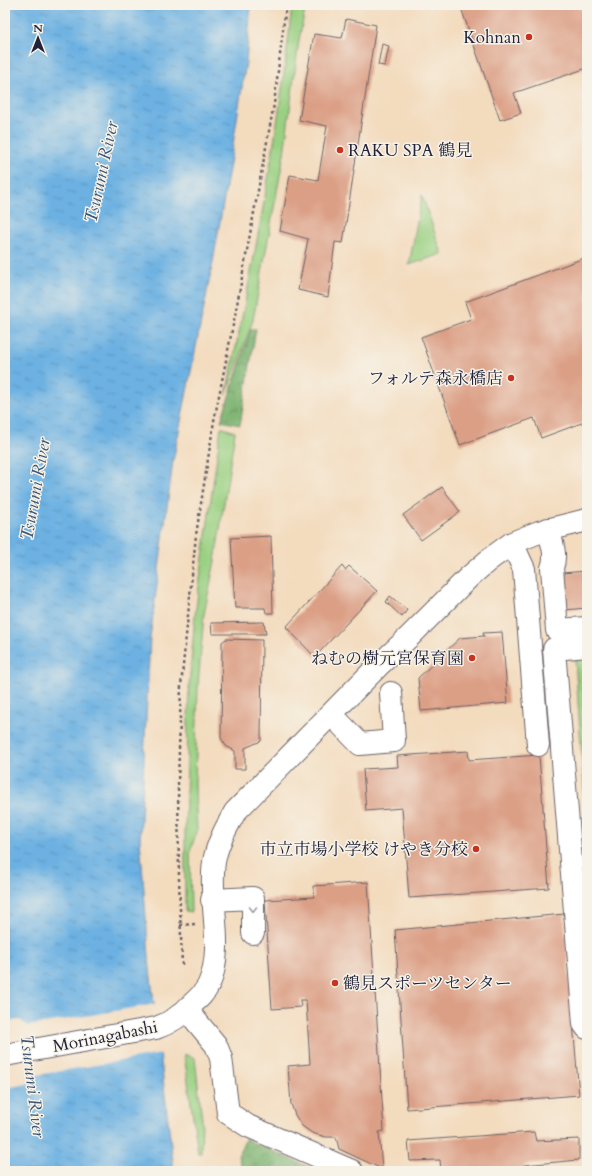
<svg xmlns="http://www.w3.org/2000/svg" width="592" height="1176" viewBox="0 0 592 1176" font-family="Cardo,'Noto Serif JP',serif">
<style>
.grass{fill:#9ad082;stroke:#5e795e}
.forest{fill:url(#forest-crowns);stroke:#4e6a56}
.park{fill:url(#park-crowns);stroke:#5e795e}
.water{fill:url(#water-ripples);stroke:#476a8e}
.pier{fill:#f3dbbe}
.building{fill:#db9f85}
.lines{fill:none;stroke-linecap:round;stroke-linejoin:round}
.minor-casing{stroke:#6b6369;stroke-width:24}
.path{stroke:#6b6369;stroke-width:2.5;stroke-dasharray:3 3;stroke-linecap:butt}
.minor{stroke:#fff;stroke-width:22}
.oneway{stroke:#9c9ca7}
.poi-dot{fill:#c8321e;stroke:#f7f3e8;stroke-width:1.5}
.labels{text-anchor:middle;stroke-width:3;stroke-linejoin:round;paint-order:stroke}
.poi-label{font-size:17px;fill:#22223b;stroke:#f7f3e8;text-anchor:end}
.street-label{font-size:17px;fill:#22223b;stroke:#f7f3e8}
.water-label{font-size:18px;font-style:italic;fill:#3c5475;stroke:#f7f3e8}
</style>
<defs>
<pattern id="forest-crowns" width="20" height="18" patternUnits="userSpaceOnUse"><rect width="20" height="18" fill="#7bb270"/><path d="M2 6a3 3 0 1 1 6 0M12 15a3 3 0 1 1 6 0" fill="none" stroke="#64905d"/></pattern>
<pattern id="park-crowns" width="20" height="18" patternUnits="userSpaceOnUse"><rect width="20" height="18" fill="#9ad082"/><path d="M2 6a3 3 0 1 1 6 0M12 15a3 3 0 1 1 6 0" fill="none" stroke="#84b271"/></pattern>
<pattern id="water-ripples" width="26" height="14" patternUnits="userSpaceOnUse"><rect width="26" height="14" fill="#6cb1e2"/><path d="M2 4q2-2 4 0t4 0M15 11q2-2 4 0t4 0" fill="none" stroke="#5890b8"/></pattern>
</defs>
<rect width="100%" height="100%" fill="#f7f3e8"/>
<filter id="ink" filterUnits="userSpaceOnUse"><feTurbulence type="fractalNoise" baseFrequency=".025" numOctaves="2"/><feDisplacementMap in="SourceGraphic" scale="8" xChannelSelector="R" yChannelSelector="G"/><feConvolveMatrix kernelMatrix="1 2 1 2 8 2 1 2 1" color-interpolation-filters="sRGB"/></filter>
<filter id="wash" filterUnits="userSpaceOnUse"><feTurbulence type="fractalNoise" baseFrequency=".012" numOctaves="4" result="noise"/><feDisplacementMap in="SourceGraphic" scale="16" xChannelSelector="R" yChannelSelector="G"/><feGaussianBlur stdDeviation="0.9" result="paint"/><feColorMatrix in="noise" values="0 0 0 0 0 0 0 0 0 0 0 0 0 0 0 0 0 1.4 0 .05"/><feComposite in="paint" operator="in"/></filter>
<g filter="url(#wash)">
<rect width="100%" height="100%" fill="#f3dbbe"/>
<path class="grass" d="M292,5H306L299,40L284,154L253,320L226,395C253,266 279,136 292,5Z
M422,195L442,254L409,265Z
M221,427L235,432L215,561L204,614L198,686L195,784L197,832L190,851L191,912L185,911V833L189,687L195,615Z
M184,1054L195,1058L202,1119L201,1153H198Z"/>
<path class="forest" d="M251,329H256L240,425L221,421Z
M245,1139L318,1171L284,1170L243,1171L238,1156Z"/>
<path class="park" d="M587,658V833L575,659Z"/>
<path class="water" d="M5,5H251L246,62L230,163L213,262L173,461L150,638L140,839L150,969L174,1171H5Z"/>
<path class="pier" d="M156,1004L161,1054L37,1075L31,1083L5,1088V1022L20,1020L28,1026Z"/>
<g id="blocks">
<path class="building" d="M460,5H587V68L514,93L521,113L500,120Z
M346,19L376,25L343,243L335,242L328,297L298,290L308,239L280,231L290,175L318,180L327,126L299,120L314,34L342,38Z
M382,44L389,46L385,66L378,65Z
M587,257V421L541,438L534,418L460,445L421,337L471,319L465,302Z
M442,487L460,512L421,540L403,515Z
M271,536L273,613H266L265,608H235L231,538Z
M342,566L345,570L349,566L377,591L315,657L286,627Z
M587,571V608L564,610L562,573Z
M390,596L407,610L402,617L386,602Z
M264,622L266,634H212L211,623Z
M502,632L508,703L421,711L418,678L460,638L484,636L483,633Z
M226,639L262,640L261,741L245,748V769H235V751L226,746L221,738L222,642Z
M468,751L469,760L539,755L549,888L409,898L402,808L366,811L363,769L398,767L397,756Z
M368,882L384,1131L379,1132L382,1169L339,1149L336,1137H326L312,1133L302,1126L295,1115L291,1104L288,1066L310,1064L306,1000H300L301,1007L272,1009L265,900L314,897L313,886Z
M564,914L579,1095L407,1109L395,930Z
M534,1132L536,1141L579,1139V1160L524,1165V1171H441L440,1160L410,1161L408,1141Z"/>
</g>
</g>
<g filter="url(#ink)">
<use href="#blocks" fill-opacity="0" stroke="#6b6369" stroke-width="1"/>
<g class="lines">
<defs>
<path id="minor" d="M548,529C552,543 557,555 552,568L557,630L587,628
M512,543L524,569L538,745
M587,646L554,649L584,1024L587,1028
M331,714L360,744L394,741L391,693
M212,900L253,898V933
M187,1010L216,1045L221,1058L228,1113L248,1126L352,1171
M5,1055L156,1028C170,1023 181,1016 191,1005C198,999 205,993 209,984C225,946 208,902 214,862C217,844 226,828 235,812L378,666L409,637L469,577L490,559L512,543L539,532L587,520"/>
</defs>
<use href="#minor" class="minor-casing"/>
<path class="path" d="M180,925L195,924
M182,965L179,879L178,783L181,686L196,535L214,421L236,310L274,104L286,5"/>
<use href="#minor" class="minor"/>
</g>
<defs><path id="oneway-chevron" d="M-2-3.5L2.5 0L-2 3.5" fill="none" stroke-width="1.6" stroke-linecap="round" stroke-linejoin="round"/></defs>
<use class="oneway" href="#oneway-chevron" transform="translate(253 909) rotate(90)"/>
</g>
<g class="poi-dot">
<circle cx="529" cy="37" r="4"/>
<circle cx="340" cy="150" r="4"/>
<circle cx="511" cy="378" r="4"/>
<circle cx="472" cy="658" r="4"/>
<circle cx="476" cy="849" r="4"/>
<circle cx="335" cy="983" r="4"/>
</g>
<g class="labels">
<g class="poi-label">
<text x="521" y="43">Kohnan</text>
<text x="348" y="156" text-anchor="start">RAKU SPA 鶴見</text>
<text x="503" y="384">フォルテ森永橋店</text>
<text x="464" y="664">ねむの樹元宮保育園</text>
<text x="468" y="855">市立市場小学校 けやき分校</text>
<text x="343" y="989" text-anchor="start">鶴見スポーツセンター</text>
</g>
<g class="street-label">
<text transform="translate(105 1036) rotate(-11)" y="6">Morinagabashi</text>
</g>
<g class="water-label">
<text transform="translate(101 172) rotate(-78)" y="6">Tsurumi River</text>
<text transform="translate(35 489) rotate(-80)" y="6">Tsurumi River</text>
<text transform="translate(33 1086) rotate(83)" y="6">Tsurumi River</text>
</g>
</g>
<rect width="592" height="1176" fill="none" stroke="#f7f3e8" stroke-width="20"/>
<g transform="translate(38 38)" stroke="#f7f3e8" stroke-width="3" paint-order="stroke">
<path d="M0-3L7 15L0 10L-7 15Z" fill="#22223b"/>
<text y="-6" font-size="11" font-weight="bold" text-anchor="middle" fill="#22223b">N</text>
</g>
</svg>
